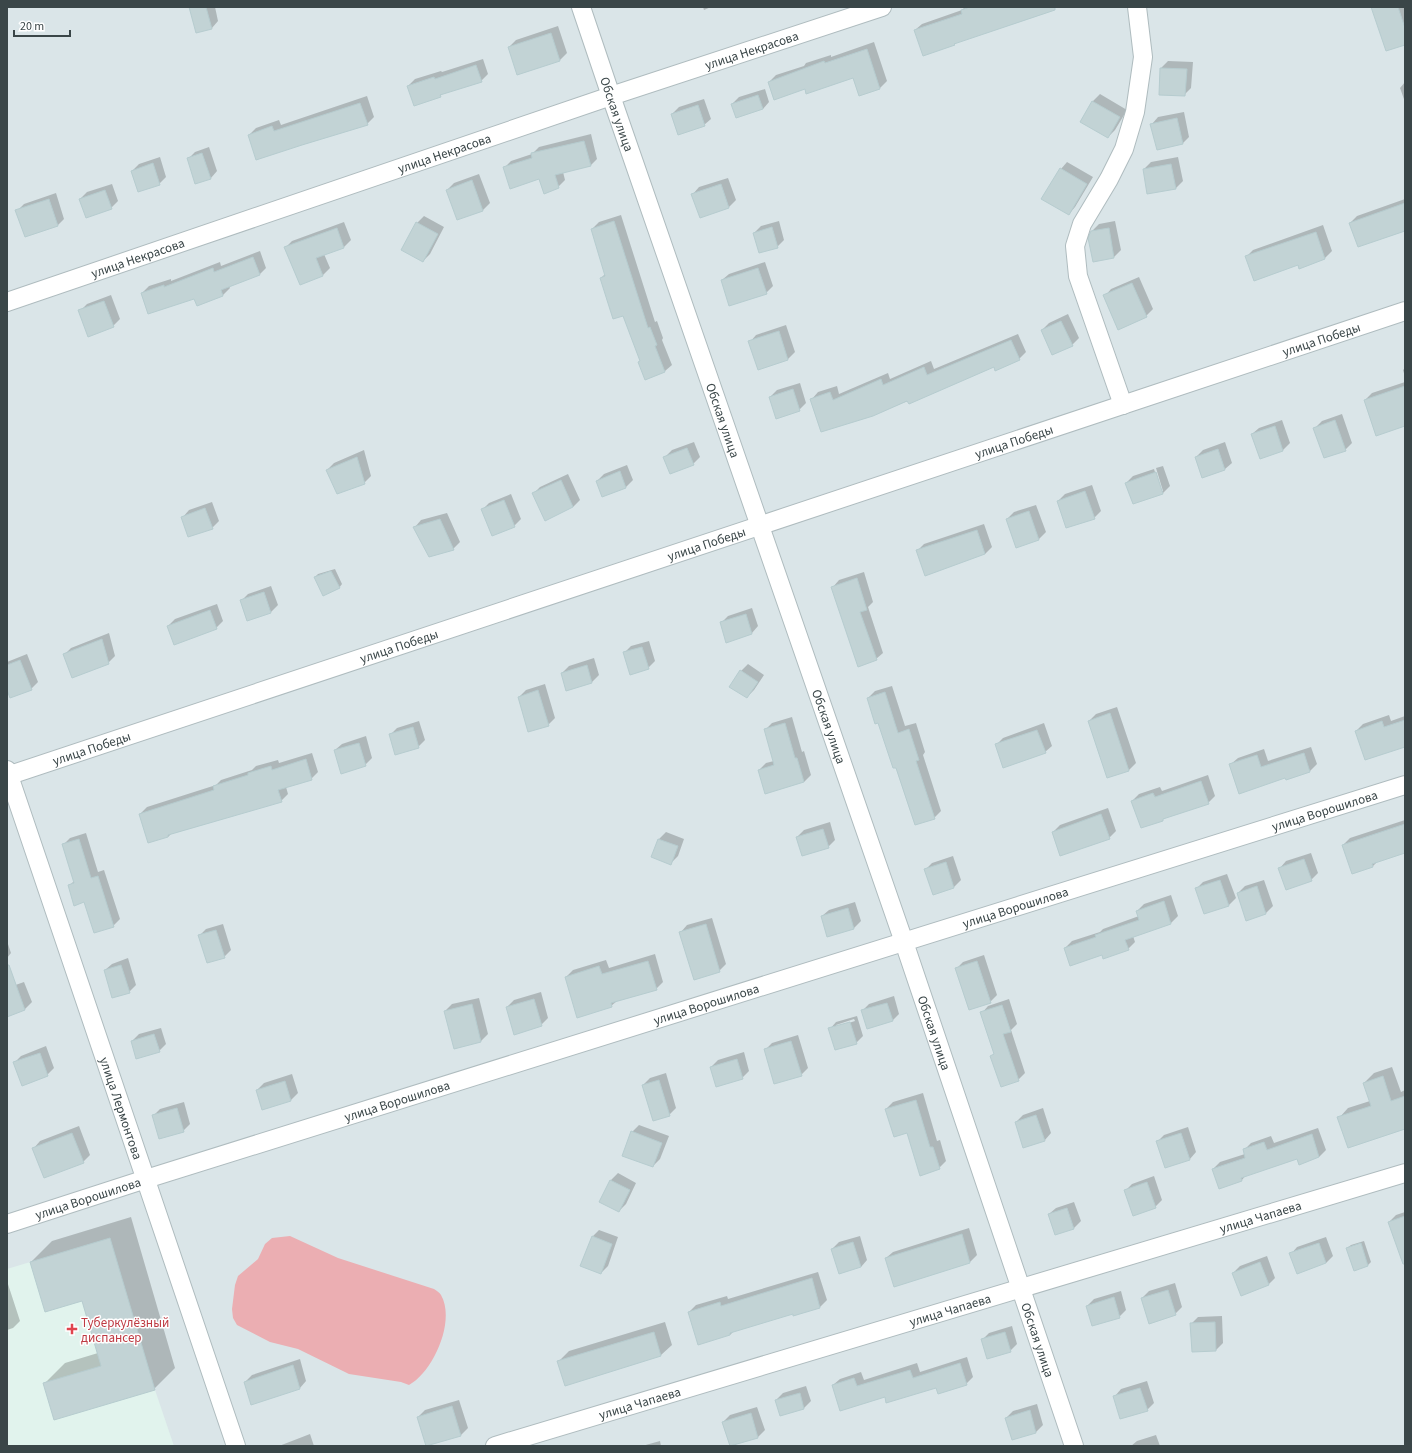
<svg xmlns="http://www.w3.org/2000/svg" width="1412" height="1453" viewBox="0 0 1412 1453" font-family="'Source Sans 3',sans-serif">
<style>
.residential{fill:#dae5e8}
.medical{fill:#e1f3ed}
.water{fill:#ebaeb2}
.shadow{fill:#0003;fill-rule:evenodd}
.building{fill:#c2d3d5;stroke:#b6cccf}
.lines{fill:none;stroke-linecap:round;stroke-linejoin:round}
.minor-casing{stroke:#afbcbf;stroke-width:20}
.minor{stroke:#fff;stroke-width:18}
.health-dot{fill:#e0444e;stroke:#fff;stroke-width:1.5}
.labels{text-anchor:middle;stroke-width:3;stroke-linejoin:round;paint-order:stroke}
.street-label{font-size:13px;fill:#3a4648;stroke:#fff}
.health-label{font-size:13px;fill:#be3a42;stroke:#fff;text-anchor:start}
</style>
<rect width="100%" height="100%" fill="#ecf2f4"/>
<path class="residential" d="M7,7H1405V1446H7Z"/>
<path class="medical" d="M110,1238L155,1390L174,1446H7V1269Z"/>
<path class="water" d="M290,1236L338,1258L434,1289C437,1291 440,1293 441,1295C456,1321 433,1372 409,1385L401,1382L349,1374L298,1349L270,1342L237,1325L233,1318L232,1309L235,1285L238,1276L258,1259L265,1244L272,1238Z"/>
<path class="shadow" d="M190,7H215L218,21L212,28Z
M703,7H711L704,10Z
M965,7H1058L957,42L954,45L915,30L922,24L962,10Z
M1372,7H1405V43Z
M558,26L567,53L560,60L518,74L509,47L516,40Z
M874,42L887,81L880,88L853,76L806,88L769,82L776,75L804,66L806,63L831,55V57Z
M483,59L488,74L481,81L443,93L440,96L408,86L415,79L441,71L442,72Z
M1168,61L1193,62L1191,88L1184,95L1160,94L1161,68Z
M1405,82V102L1400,88Z
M765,89L769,102L763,109L732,104L739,97Z
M1100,94L1127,110L1115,130L1108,137L1081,121L1093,101Z
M367,96L374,117L367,124L249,135L256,128L279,120L281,125Z
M704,99L711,119L704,125L672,114L679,107Z
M1184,112L1189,137L1182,144L1152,124L1158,117Z
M591,134L597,159L590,166L563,172L565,180L558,187L540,178L504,168L511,161L532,154L539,147Z
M209,147L217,171L211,178L188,159L195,152Z
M160,157L166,177L159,184L132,171L139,164Z
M1178,157L1183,181L1176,188L1144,169L1151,162Z
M1067,162L1093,177L1075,207L1069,214L1061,169Z
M479,174L490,203L483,210L447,190L454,183Z
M728,178L736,200L729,207L700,217L693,194L699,187Z
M112,184L118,201L111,208L80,199L87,192Z
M56,193L64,219L58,225L17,211L24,204Z
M1405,199V230L1350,223L1357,216Z
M621,215L655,322L657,321L663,338L662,340L672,365L665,371L641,360L623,315L601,278L606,273L592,229L599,222Z
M424,216L444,227L430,254L423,261L417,223Z
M779,221L784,240L777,247L754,233L761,226Z
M1115,221L1121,250L1114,257L1092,231L1099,224Z
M344,222L351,240L344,247L324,254L330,268L323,275L300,284L285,248L292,241Z
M1323,225L1332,251L1325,258L1299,267L1298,264L1246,257L1253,250Z
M260,251L266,268L259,275L229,286L230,288L223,295L198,305L195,298L142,293L149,286L171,279V281L220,262L221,266Z
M765,262L773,286L766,293L722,280L729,274Z
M1139,277L1153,309L1146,316L1105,296L1111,289Z
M111,295L120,319L113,326L80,311L87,304Z
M1068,314L1079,338L1072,345L1042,330L1049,323Z
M786,325L795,352L788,359L758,369L750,342L756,335Z
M1018,334L1026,352L1019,359L994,366L873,415L812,399L818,392L837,386L839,394L888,373L890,379L931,361L934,369Z
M1405,368V377L1403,370Z
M1405,382V425L1365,400L1372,393Z
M800,383L806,403L799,410L770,397L777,390Z
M1342,414L1352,443L1345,450L1315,428L1322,421Z
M1282,420L1290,443L1283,450L1260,458L1252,434L1259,428Z
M694,442L700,457L693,464L665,457L672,450Z
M1225,442L1232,463L1225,469L1196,457L1203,450Z
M364,450L371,476L364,483L327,470L334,463Z
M627,465L633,480L626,487L603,496L597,481L604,474Z
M1163,466L1170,486L1163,493L1133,503L1126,483L1133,476L1154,469L1161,491H1163L1156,468Z
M568,474L580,500L573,507L533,494L540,487Z
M1092,485L1101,511L1094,518L1058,501L1065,494Z
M511,494L521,519L514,526L482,510L489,503Z
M212,502L219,521L212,528L183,517L189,510Z
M1036,505L1046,532L1039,539L1017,547L1007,519L1014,512Z
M447,513L460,542L453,549L415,527L421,520Z
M984,524L992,547L985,554L917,551L924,544Z
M335,569L342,584L339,588L315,577L318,574Z
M864,572L873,602L868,607L883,653L876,659L833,587L839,580Z
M271,586L278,605L271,612L247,620L241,601L248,594Z
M217,604L223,621L216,628L168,626L175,619Z
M752,608L758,626L752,633L721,623L728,616Z
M109,633L115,656L108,663L64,655L71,648Z
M649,641L655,661L648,668L624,653L631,646Z
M27,654L38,682L31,689L7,687V662Z
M594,658L599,675L592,682L567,690L562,673L569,666Z
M748,664L764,675L754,690L747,697L741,671Z
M545,684L555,718L548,725L519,697L526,690Z
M892,686L905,726L916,723L925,752L923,755L941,811L934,818L897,766L868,698L875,691Z
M1117,707L1136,763L1129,770L1108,777L1089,721L1096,714Z
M1389,715L1391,721L1405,716V746L1356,731L1363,724Z
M792,717L802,752L804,751L811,775L804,782L759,770L766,763L774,761L765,730L772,723Z
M419,721L425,740L418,747L390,735L397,728Z
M1044,723L1052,746L1045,752L996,745L1003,738Z
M366,736L372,758L365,765L335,750L342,744Z
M1311,747L1317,764L1310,771L1287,779L1286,777L1231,764L1238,758L1264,749L1268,761Z
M312,753L318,772L311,779L286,787L288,794L281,801L171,834L168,837L140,814L147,807L216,785L221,780L252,770L256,766L278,760L279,763Z
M1208,775L1215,796L1208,803L1165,817L1162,820L1132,801L1139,794L1160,787L1162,791Z
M1108,808L1116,831L1109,838L1053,832L1060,825Z
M1405,820V852L1378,861L1373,866L1353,873L1343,845L1350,838Z
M830,822L835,840L828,847L797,837L804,830Z
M666,832L684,839L678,856L671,863L653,856L659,839Z
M86,833L98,872L104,870L120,919L113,926L70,885L74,881L63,845L70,838Z
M1311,853L1318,873L1311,880L1280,868L1286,861Z
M953,856L961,880L954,887L933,894L925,870L932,863Z
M1227,874L1236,898L1229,905L1205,913L1196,889L1203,882Z
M1264,880L1273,906L1266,913L1247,920L1238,893L1245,886Z
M1171,895L1178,916L1171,923L1133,936L1135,942L1128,949L1065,948L1072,941L1100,932L1103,929L1139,916L1137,911L1144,904Z
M855,902L861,921L854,928L827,936L822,916L829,910Z
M712,918L726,964L719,971L681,932L687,925Z
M223,924L231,950L224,957L199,936L206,929Z
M7,941L11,953L7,958Z
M655,954L663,982L656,989L617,1001L611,1006L566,977L573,970L606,960L609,968Z
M984,955L997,995L990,1002L956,969L963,962Z
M128,958L136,985L129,992L105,970L112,964Z
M24,982L32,1002L25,1009L7,1016V988Z
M541,992L548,1018L541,1025L507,1007L514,1000Z
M894,996L899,1014L892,1021L862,1011L869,1004Z
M479,998L488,1034L481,1041L445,1011L452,1004Z
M1009,999L1017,1024L1011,1030L1025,1073L1018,1080L992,1056L995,1053L982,1013L988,1006Z
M857,1016L863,1036L856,1043L830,1029L836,1022ZM854,1019L855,1021L836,1027V1025Z
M161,1028L166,1044L159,1051L132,1041L139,1034Z
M798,1035L808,1068L801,1075L765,1050L772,1043Z
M46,1046L54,1068L47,1075L14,1063L21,1056Z
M744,1052L749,1071L742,1078L711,1067L718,1060Z
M1392,1067L1401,1092L1405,1090V1121L1339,1118L1348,1108L1370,1101L1364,1083L1374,1073Z
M666,1073L676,1108L669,1115L643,1085L650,1078Z
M292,1074L298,1093L291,1100L263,1108L257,1090L264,1083Z
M923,1093L937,1141L940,1140L946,1161L939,1168L908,1131L886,1109L893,1102Z
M184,1102L190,1124L183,1131L153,1116L160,1109Z
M1043,1108L1051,1133L1045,1140L1016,1122L1023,1115Z
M639,1125L669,1136L660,1159L653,1166L632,1132Z
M79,1126L90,1155L83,1162L34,1148L40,1141Z
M1188,1127L1196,1152L1190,1159L1157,1142L1164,1135Z
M1318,1128L1326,1150L1319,1157L1298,1158L1246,1175L1242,1180L1219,1188L1213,1169L1220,1162L1245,1154L1244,1150L1251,1143L1271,1136L1274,1143Z
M618,1173L636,1183L626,1204L619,1211L600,1201L611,1180Z
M1154,1176L1162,1200L1155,1207L1126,1190L1132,1184Z
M1074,1202L1081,1221L1074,1228L1056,1234L1049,1214L1056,1208Z
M1405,1212V1254L1389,1222L1396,1215Z
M131,1217L175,1368L154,1389L44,1384L65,1363L98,1353L82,1300L31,1262L52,1241Z
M969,1228L977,1255L970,1262L895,1286L886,1258L893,1252Z
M599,1230L618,1237L608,1266L601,1273L592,1237Z
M860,1236L867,1260L861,1267L832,1249L839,1242Z
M1326,1237L1333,1256L1326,1263L1291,1254L1297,1247Z
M1364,1241L1371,1262L1368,1265L1355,1270L1347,1248L1351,1245Z
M1267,1256L1275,1278L1268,1285L1233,1273L1240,1266Z
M818,1272L827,1300L820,1307L794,1315L793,1313L734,1331L730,1335L689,1312L696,1305L727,1296L728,1299Z
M7,1281L20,1321L13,1328L7,1330Z
M1175,1283L1182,1307L1175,1314L1142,1298L1149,1291Z
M1121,1291L1126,1310L1119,1317L1087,1306L1094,1299Z
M1222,1316L1223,1343L1216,1350L1191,1324L1198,1317Z
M665,1322L672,1345L661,1355L566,1384L559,1361L569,1351Z
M1012,1326L1017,1344L1010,1351L982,1340L989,1333Z
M967,1357L973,1377L966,1384L937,1387L885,1396L833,1385L840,1379L861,1372L864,1380L917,1363L920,1372Z
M300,1359L306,1381L300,1388L245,1382L252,1375Z
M1147,1381L1154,1403L1147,1410L1115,1396L1121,1389Z
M806,1386L811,1401L804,1408L781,1415L776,1400L783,1393Z
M459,1400L468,1428L461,1435L427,1445L418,1417L425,1410Z
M1037,1404L1043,1425L1036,1432L1012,1439L1006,1418L1013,1411Z
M757,1407L765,1430L758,1437L723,1422L730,1415Z
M310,1434L314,1446H279Z
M1156,1435L1160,1446H1131L1137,1441Z
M660,1441L661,1446H642Z"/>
<path class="building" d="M189,7H206L212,29L196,33Z
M970,7H1055V10L954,44L955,45L923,56L914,30L962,14L961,10Z
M1371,7H1398L1405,28V45L1386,51Z
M551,33L560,61L517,75L508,47Z
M867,49L880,89L859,96L853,78L806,94L805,89L774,100L768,82L824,61L825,63Z
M476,65L482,82L440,95L441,97L414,106L407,86L434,77L435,79Z
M1160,68L1187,69L1185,96L1159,95Z
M758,95L763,109L736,118L731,104Z
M1092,101L1120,117L1108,138L1080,122Z
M360,103L368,125L302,145L256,160L248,135L272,126L274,131Z
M698,105L705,126L678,135L671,114Z
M1177,118L1183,144L1157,150L1150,124Z
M584,141L591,166L555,175L559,188L544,194L539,179L510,189L503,167L532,158L531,153Z
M202,153L211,179L195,184L187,158Z
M153,163L160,185L138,192L131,171Z
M1171,164L1176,189L1147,194L1143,169Z
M1060,168L1087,184L1069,215L1041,199Z
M472,180L483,211L457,220L446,190Z
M721,184L729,208L700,218L691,194Z
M105,190L112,209L86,218L79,199Z
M49,199L58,226L25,237L15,210Z
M1405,203V231L1358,247L1349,223Z
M614,221L648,328L650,327L657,345L655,346L665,372L645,380L638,362L640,361L623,316L613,319L600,278L605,276L591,229Z
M416,222L438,234L423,262L401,250Z
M772,227L778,248L759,253L753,233Z
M337,228L344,248L316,258L323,276L300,285L284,247Z
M1109,228L1114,258L1093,262L1088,238L1091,231Z
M1316,232L1325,259L1299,269L1298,265L1254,281L1245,256Z
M253,257L260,275L221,290L223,296L197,306L194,299L148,314L141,293L164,285V287L213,268L214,272Z
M758,268L767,294L729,306L721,280Z
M1132,283L1147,317L1118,330L1103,295Z
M104,301L114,327L88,337L78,310Z
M1061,321L1073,346L1052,355L1041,330Z
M779,331L788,360L758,370L748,341Z
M1011,340L1020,360L995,371L994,367L909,404L907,401L873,416L821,432L810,399L830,392L833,400L881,379L883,385L924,367L927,375Z
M1405,386V426L1376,436L1364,400Z
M793,389L800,411L776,419L769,397Z
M1335,420L1346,451L1324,458L1313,428Z
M1275,426L1283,451L1260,459L1251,434Z
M687,448L694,465L670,474L663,457Z
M1218,449L1225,470L1202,478L1195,457Z
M357,457L365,484L337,494L326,470Z
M620,471L626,488L602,497L596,481Z
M1156,472L1163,494L1133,504L1125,483Z
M561,480L573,507L545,521L532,493Z
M1085,491L1095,519L1066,528L1057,501Z
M504,500L515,527L492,536L481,509Z
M205,508L213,529L188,537L181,517Z
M1029,511L1039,540L1016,548L1006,519Z
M440,519L454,550L429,557L413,527Z
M977,530L985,554L925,576L916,550Z
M331,571L340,588L323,596L314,577Z
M857,578L867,610L860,612L877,660L858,667L831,587Z
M264,592L271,613L247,621L240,600Z
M210,610L217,629L174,645L167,626Z
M746,614L752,634L726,643L720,622Z
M102,639L109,664L72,678L63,654Z
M642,647L649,669L630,675L623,652Z
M20,660L32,690L10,698L7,690V665Z
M587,665L592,683L566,691L561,673Z
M740,670L758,682L747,698L729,687Z
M538,690L549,726L528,732L518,697Z
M885,692L898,733L909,729L919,760L916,761L935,819L915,825L896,768H893L878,723L875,724L867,698Z
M1110,713L1129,771L1107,778L1088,721Z
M1405,720V747L1365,760L1355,731L1382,721L1384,727Z
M785,723L795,758H797L804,782L765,794L758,770L774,765L764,729Z
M413,727L419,748L395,755L389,734Z
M1037,730L1046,753L1003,768L995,744Z
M359,743L366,766L341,774L334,750Z
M1304,753L1310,772L1286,780L1285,778L1239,794L1229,764L1257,755L1261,767Z
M306,759L312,780L278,790L282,802L168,835V837L148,843L139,814L214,790L213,786L248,775V773L271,766L272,770Z
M1201,781L1209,804L1163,819V821L1141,828L1131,801L1153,793L1155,797Z
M1101,814L1110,839L1060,856L1052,832Z
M1405,824V853L1372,864L1373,867L1352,874L1342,845Z
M823,829L829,848L802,856L796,837Z
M79,839L91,878L98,876L114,927L94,933L84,902L74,906L68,885L74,883L62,844Z
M658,839L678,846L671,865L651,857Z
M1304,859L1312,881L1286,890L1278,868Z
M946,862L954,888L933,895L924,869Z
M1220,880L1229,906L1204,914L1195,888Z
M1257,886L1266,914L1246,921L1237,893Z
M1164,901L1171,924L1125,940L1129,950L1103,959L1102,955L1070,966L1064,948L1096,937L1095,935L1139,920L1136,911Z
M848,908L854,929L827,937L821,916Z
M706,924L720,972L694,980L679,932Z
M216,930L225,958L207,963L198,935Z
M648,961L657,990L611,1003L612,1007L577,1018L565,977L599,966L602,974Z
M977,961L991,1003L969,1010L955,968Z
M7,965H9L25,1010L7,1017Z
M121,965L130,993L112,998L104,970Z
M534,999L542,1026L514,1035L506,1007Z
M887,1003L893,1021L867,1029L861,1010Z
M472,1004L481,1042L454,1049L444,1011Z
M1002,1005L1011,1032L1003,1034L1019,1081L1001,1087L990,1056L994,1054L980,1012Z
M850,1022L857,1044L835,1050L828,1028Z
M154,1034L160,1052L136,1059L131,1041Z
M791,1041L802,1076L774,1084L764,1049Z
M40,1053L48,1076L22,1086L13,1062Z
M737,1059L743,1079L716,1087L710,1067Z
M1383,1076L1391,1101L1405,1096V1129L1348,1148L1337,1117L1371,1106L1363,1083Z
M659,1080L670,1116L653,1121L642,1085Z
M285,1081L291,1101L262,1110L256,1090Z
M916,1100L930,1147H933L940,1169L920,1176L907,1133L894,1137L885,1109Z
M177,1108L184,1132L159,1139L152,1115Z
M1036,1115L1045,1141L1023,1148L1015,1122Z
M631,1131L662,1143L653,1167L622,1156Z
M72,1133L84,1163L44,1178L32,1148Z
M1181,1133L1190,1160L1165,1168L1156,1141Z
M1312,1134L1319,1157L1299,1165L1297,1159L1241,1178L1242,1181L1219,1189L1212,1169L1245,1158L1243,1149L1264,1142L1267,1150Z
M610,1180L630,1190L619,1212L599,1202Z
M1147,1182L1156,1208L1133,1216L1124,1190Z
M1067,1208L1074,1229L1055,1235L1048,1214Z
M1405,1216V1264H1403L1388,1222Z
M962,1234L970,1263L894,1287L885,1258Z
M592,1236L612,1244L601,1274L580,1266Z
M110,1238L155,1390L54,1420L43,1383L101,1366L82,1301L45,1312L30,1262Z
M853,1242L861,1267L839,1274L831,1249Z
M1319,1243L1326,1263L1297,1274L1289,1253Z
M1361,1243L1368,1266L1354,1271L1346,1248Z
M1260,1262L1269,1285L1241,1296L1232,1273Z
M812,1278L820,1308L793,1316V1314L730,1333V1335L698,1345L688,1312L720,1302L721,1306Z
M1168,1290L1176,1315L1149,1324L1141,1298Z
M1114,1297L1120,1318L1092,1326L1086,1306Z
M1215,1322L1216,1351L1192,1352L1190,1323Z
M654,1332L661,1356L565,1386L557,1361Z
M1005,1332L1011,1352L987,1359L981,1339Z
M960,1363L967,1385L938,1394L936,1388L886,1403L885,1397L840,1411L832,1385L854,1378L857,1386L910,1370L913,1378Z
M293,1365L300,1389L251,1405L244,1382Z
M1140,1388L1148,1411L1120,1419L1113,1396Z
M800,1393L804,1409L780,1416L775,1400Z
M452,1406L461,1436L426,1446L417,1417Z
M1030,1410L1036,1433L1012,1440L1005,1418Z
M751,1413L758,1438L730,1446L722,1422Z"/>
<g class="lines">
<defs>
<g id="minor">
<path id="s1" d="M581,7L611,96L904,942L1074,1446"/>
<path id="s2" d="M7,302L611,96L882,7"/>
<path d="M1123,405L1078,276L1075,246L1082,224L1109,179L1124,149L1135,112L1143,57L1137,7"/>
<path id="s3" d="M7,770L236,1446"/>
<path id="s4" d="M7,776L1405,311"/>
<path id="s5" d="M7,1224L146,1179L1405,785"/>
<path id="s6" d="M495,1446L1405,1173"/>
</g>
</defs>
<use href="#minor" class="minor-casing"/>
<use href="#minor" class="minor"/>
</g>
<path class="health-dot" d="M70 1323h4v4h4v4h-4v4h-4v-4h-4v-4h4z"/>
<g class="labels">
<g class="street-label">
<text dy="5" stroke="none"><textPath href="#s2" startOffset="786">улица Некрасова</textPath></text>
<text dy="5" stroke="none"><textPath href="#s1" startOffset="113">Обская улица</textPath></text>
<text dy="5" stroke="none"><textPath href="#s2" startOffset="462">улица Некрасова</textPath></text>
<text dy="5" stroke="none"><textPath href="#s2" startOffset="138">улица Некрасова</textPath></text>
<text dy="5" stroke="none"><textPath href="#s4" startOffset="1385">улица Победы</textPath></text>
<text dy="5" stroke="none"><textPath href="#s1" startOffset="437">Обская улица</textPath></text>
<text dy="5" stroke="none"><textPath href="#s4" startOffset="1061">улица Победы</textPath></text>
<text dy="5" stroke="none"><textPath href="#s4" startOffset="737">улица Победы</textPath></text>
<text dy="5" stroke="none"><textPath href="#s4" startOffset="413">улица Победы</textPath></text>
<text dy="5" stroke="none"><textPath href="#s1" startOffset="761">Обская улица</textPath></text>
<text dy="5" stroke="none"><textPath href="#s4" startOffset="89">улица Победы</textPath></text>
<text dy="5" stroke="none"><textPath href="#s5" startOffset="1381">улица Ворошилова</textPath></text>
<text dy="5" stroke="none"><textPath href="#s5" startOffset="1057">улица Ворошилова</textPath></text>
<text dy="5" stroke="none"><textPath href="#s5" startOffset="733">улица Ворошилова</textPath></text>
<text dy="5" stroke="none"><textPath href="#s1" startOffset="1085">Обская улица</textPath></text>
<text dy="5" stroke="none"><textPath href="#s5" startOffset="409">улица Ворошилова</textPath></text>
<text dy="5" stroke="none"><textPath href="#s3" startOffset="357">улица Лермонтова</textPath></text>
<text dy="5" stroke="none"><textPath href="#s5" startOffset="85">улица Ворошилова</textPath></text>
<text dy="5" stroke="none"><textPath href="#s6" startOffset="799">улица Чапаева</textPath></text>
<text dy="5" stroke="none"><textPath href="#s6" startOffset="475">улица Чапаева</textPath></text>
<text dy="5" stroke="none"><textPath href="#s1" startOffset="1409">Обская улица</textPath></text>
<text dy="5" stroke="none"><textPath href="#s6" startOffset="151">улица Чапаева</textPath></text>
</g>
<g class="health-label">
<text x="81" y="1327">Туберкулёзный<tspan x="81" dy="15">диспансер</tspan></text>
</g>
</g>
<rect width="1412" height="1453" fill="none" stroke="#3a4648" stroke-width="16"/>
<path d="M14 30v6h56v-6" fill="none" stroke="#3a4648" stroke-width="2"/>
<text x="20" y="30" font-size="12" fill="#3a4648" stroke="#ffffff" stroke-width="3" paint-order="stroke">20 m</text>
</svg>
